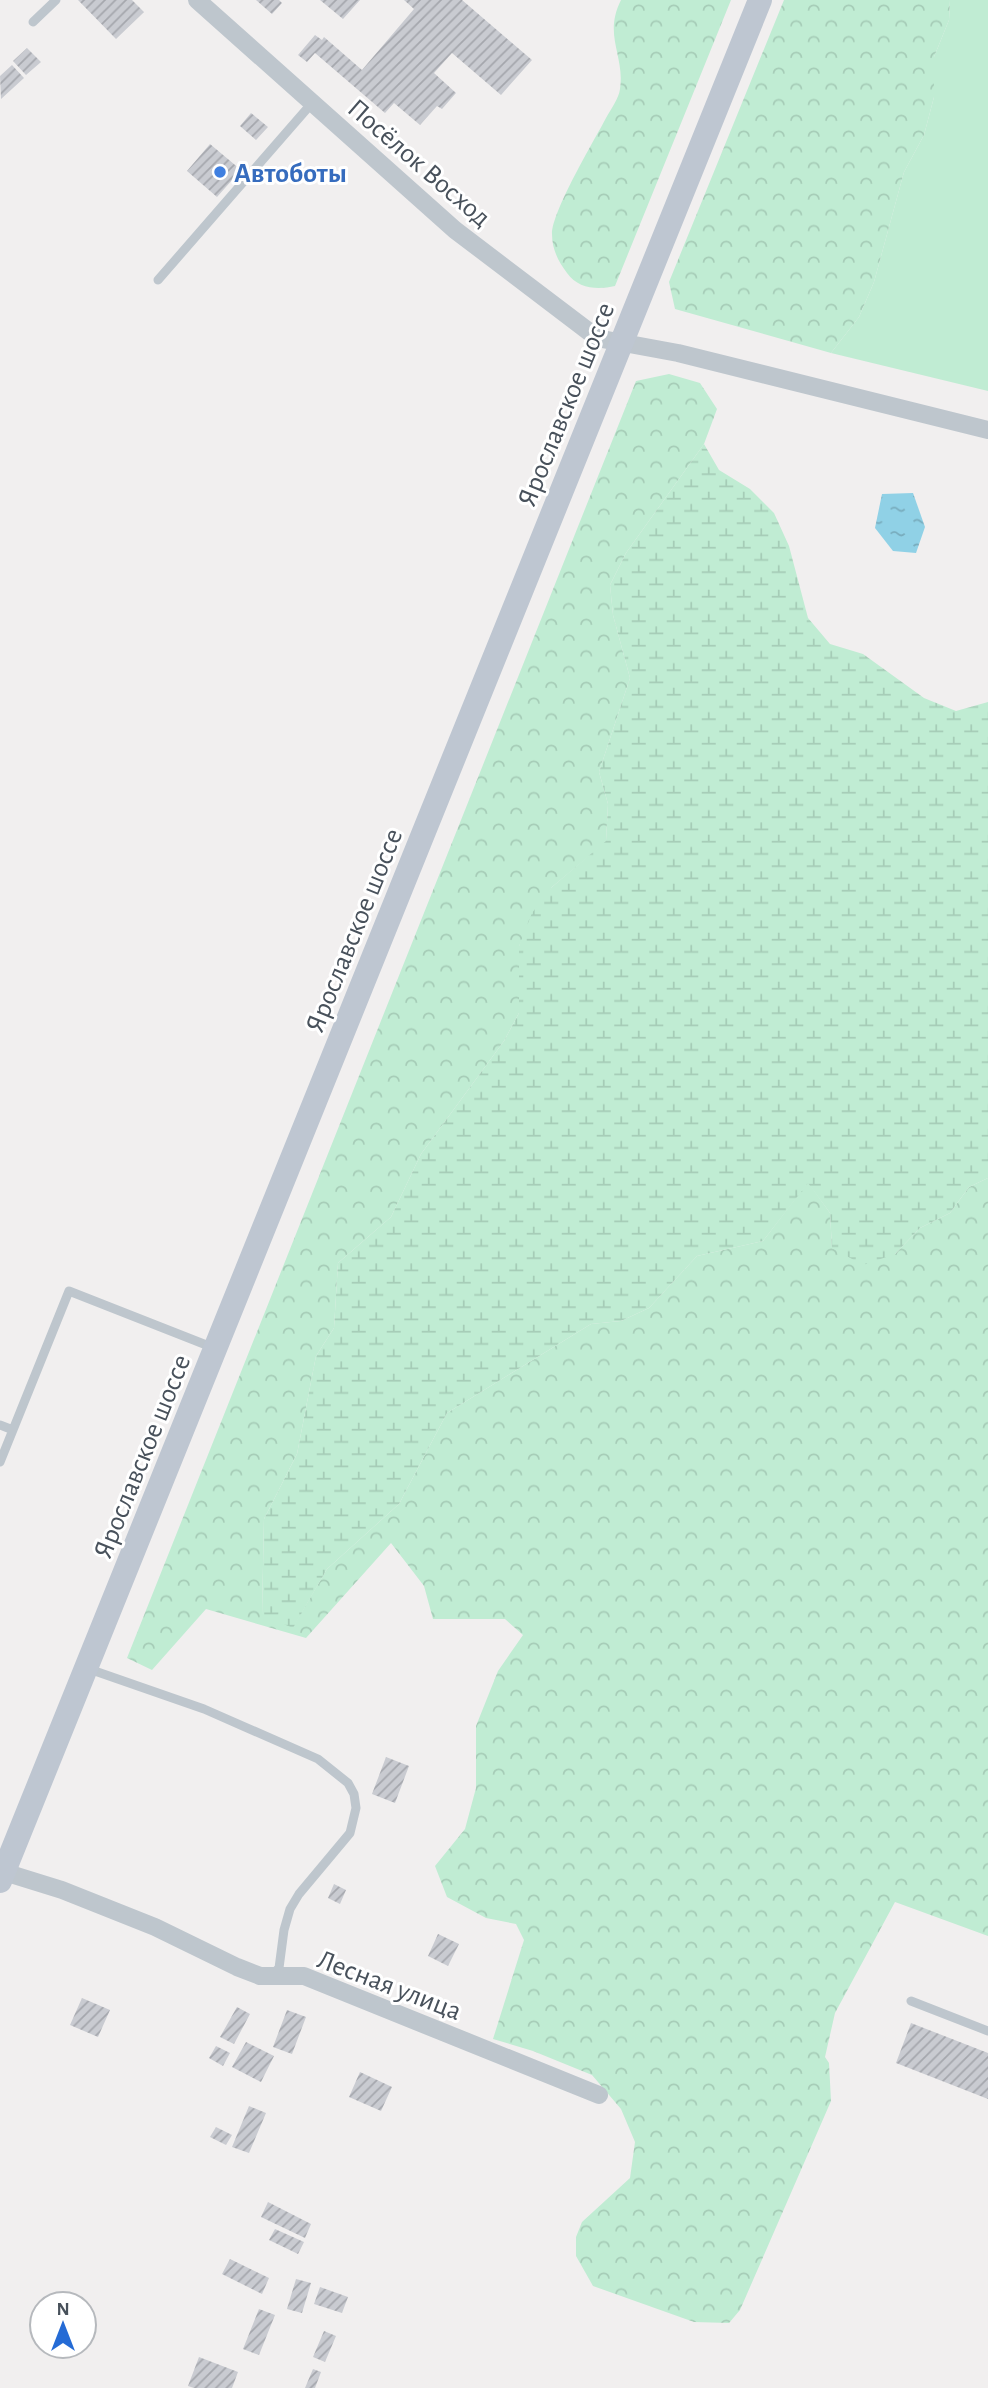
<svg xmlns="http://www.w3.org/2000/svg" width="988" height="2388" viewBox="0 0 988 2388" font-family="'Alegreya Sans',sans-serif">
<style>
.grass{fill:#c0ecd3}
.forest{fill:url(#forest-crowns)}
.wetland{fill:url(#wetland-marsh)}
.water{fill:url(#water-ripples)}
.building{fill:url(#building-hatch)}
.lines{fill:none;stroke-linecap:round;stroke-linejoin:round}
.service{stroke:#bec6cd;stroke-width:9}
.minor{stroke:#bec6cd;stroke-width:18}
.secondary{stroke:#bec6d1;stroke-width:24}
.shop-dot{fill:#3f7fe0;stroke:#fff;stroke-width:2.5}
.labels{text-anchor:middle;stroke-width:6;stroke-linejoin:round;paint-order:stroke}
.street-label{font-size:28px;fill:#48515b;stroke:#fff}
.shop-label{font-size:28px;font-weight:bold;fill:#366cbe;stroke:#fff;text-anchor:start}
</style>
<defs>
<pattern id="forest-crowns" width="20" height="18" patternUnits="userSpaceOnUse" patternTransform="scale(1.75)"><rect width="20" height="18" fill="#c0ecd3"/><path d="M2 6a3 3 0 1 1 6 0M12 15a3 3 0 1 1 6 0" fill="none" stroke="#a6ccb7"/></pattern>
<pattern id="wetland-marsh" width="20" height="14" patternUnits="userSpaceOnUse" patternTransform="scale(1.75)"><rect width="20" height="14" fill="#c0ecd3"/><path d="M1 5h8M5 5V1M11 12h8M15 12V8" fill="none" stroke="#a6ccb7"/></pattern>
<pattern id="water-ripples" width="26" height="14" patternUnits="userSpaceOnUse" patternTransform="scale(1.75)"><rect width="26" height="14" fill="#90d1e6"/><path d="M2 4q2-2 4 0t4 0M15 11q2-2 4 0t4 0" fill="none" stroke="#78acbd"/></pattern>
<pattern id="building-hatch" width="6" height="6" patternUnits="userSpaceOnUse" patternTransform="scale(1.75)"><rect width="6" height="6" fill="#c9cbd1"/><path d="M-1 1l2-2M0 6l6-6M5 7l2-2" fill="none" stroke="#a5a7ad"/></pattern>
</defs>
<rect width="100%" height="100%" fill="#f1efef"/>
<path class="grass" d="M950,0H988V391L831,353L859,317L874,282L904,172L924,135L934,97V57L949,20Z"/>
<path class="forest" d="M621,0H731L615,286C598,290 578,289 567,273C558,261 552,249 552,234C552,211 594,141 606,118C611,109 619,98 620,89C625,55 603,36 621,0Z
M784,0H950L949,20L934,57V97L924,135L904,172L874,282L859,317L831,353L675,309L669,282Z
M669,374L700,383L717,409L704,444L626,553L610,585L613,615L630,678L599,772L608,804L606,842L552,887L519,946V1013L504,1041L421,1154L391,1217L338,1263L334,1328L316,1356L297,1454L264,1519L262,1614L293,1627L327,1569L399,1504L447,1413L591,1324L621,1321L649,1308L697,1256L763,1241L808,1182L830,1213L832,1248L895,1254L920,1228L950,1213L969,1187L988,1178V1936L895,1902L835,2013L825,2057L829,2063L831,2101L740,2310L729,2323L694,2322L593,2286L576,2256V2237L582,2222L630,2178L635,2142L621,2109L592,2075L533,2051L493,2039L524,1940L516,1924L486,1918L447,1897L435,1866L465,1829L476,1788V1726L498,1671L523,1635L505,1619H433L424,1586L391,1543L306,1638L206,1609L152,1670L127,1658L636,381Z"/>
<path class="wetland" d="M704,444L719,470L750,489L774,513L789,546L808,618L830,644L863,654L924,698L956,711L988,702V1178L969,1187L950,1213L920,1228L895,1254L863,1265L832,1248L830,1213L808,1183L763,1241L697,1256L649,1308L621,1321L591,1324L447,1413L399,1504L327,1569L293,1628L262,1615L264,1519L297,1454L316,1356L334,1328L338,1263L391,1217L421,1154L504,1041L519,1013V946L532,913L552,887L606,841L608,804L599,772L630,678L613,615L610,585L626,553Z"/>
<path class="water" d="M913,493L925,527L916,553L893,551L875,528L882,494Z"/>
<path class="building" d="M78,0H132L144,12L116,39Z
M256,0H279L282,3L272,14Z
M320,0H360L343,19Z
M404,0H462L532,60L501,95L452,53L434,73L456,93L442,109L437,106L420,125L394,103L385,113L315,53L307,62L298,55L315,35L322,40L324,37L362,70L414,9Z
M27,48L41,62L26,75L13,61Z
M12,65L24,78L1,99L0,76Z
M251,113L268,127L256,140L240,126Z
M210,144L241,170L217,197L187,171Z
M386,1757L409,1766L395,1803L372,1794Z
M334,1884L346,1890L340,1904L328,1898Z
M438,1934L459,1944L448,1966L428,1956Z
M82,1998L110,2010L98,2037L70,2025Z
M237,2007L250,2014L234,2044L220,2037Z
M287,2010L306,2017L292,2054L273,2047Z
M911,2023L988,2053V2099L896,2063Z
M246,2042L274,2056L261,2082L232,2067Z
M216,2046L230,2053L223,2066L209,2058Z
M360,2072L392,2087L381,2111L349,2097Z
M249,2106L266,2113L249,2153L232,2147Z
M216,2127L232,2135L226,2145L210,2137Z
M268,2202L311,2224L305,2238L261,2217Z
M275,2229L304,2242L298,2254L269,2240Z
M230,2259L269,2278L262,2294L222,2274Z
M296,2279L311,2283L302,2313L287,2309Z
M320,2287L348,2297L342,2313L314,2304Z
M259,2309L275,2315L259,2355L243,2349Z
M324,2331L336,2336L325,2362L313,2357Z
M199,2357L238,2372L232,2388H194L188,2386Z
M313,2369L321,2372L315,2388H305Z"/>
<g class="lines">
<path class="service" d="M33,22L56,0
M158,280L312,103
M0,1425L13,1430
M0,1462L69,1291L214,1348
M89,1669L204,1709L318,1759L348,1783L354,1794L356,1808L350,1833L299,1894L290,1909L284,1930L279,1968L272,1975
M911,2001L988,2031"/>
<path class="minor" d="M197,0L455,230L592,334L602,339L678,353L988,430
M4,1872L62,1890L155,1927L237,1967L260,1976H304L599,2095"/>
<path class="secondary" d="M0,1881L760,0"/>
</g>
<circle class="shop-dot" cx="220" cy="172" r="7"/>
<g class="labels">
<g class="street-label">
<text transform="translate(420 162) rotate(41)" y="10">Посёлок Восход</text>
<text transform="translate(565 404) rotate(-68)" y="10">Ярославское шоссе</text>
<text transform="translate(353 930) rotate(-68)" y="10">Ярославское шоссе</text>
<text transform="translate(141 1456) rotate(-68)" y="10">Ярославское шоссе</text>
<text transform="translate(390 1984) rotate(21)" y="10">Лесная улица</text>
</g>
<g class="shop-label">
<text x="234" y="182">Автоботы</text>
</g>
</g>
<g transform="translate(63 2325)"><circle r="33" fill="#ffffff" stroke="#b6b9bd" stroke-width="2"/>
<path d="M0-5L12 26L0 18L-12 26Z" fill="#256bd5"/>
<text y="-10" font-size="19" font-weight="bold" text-anchor="middle" fill="#48515b">N</text>
</g>
</svg>
